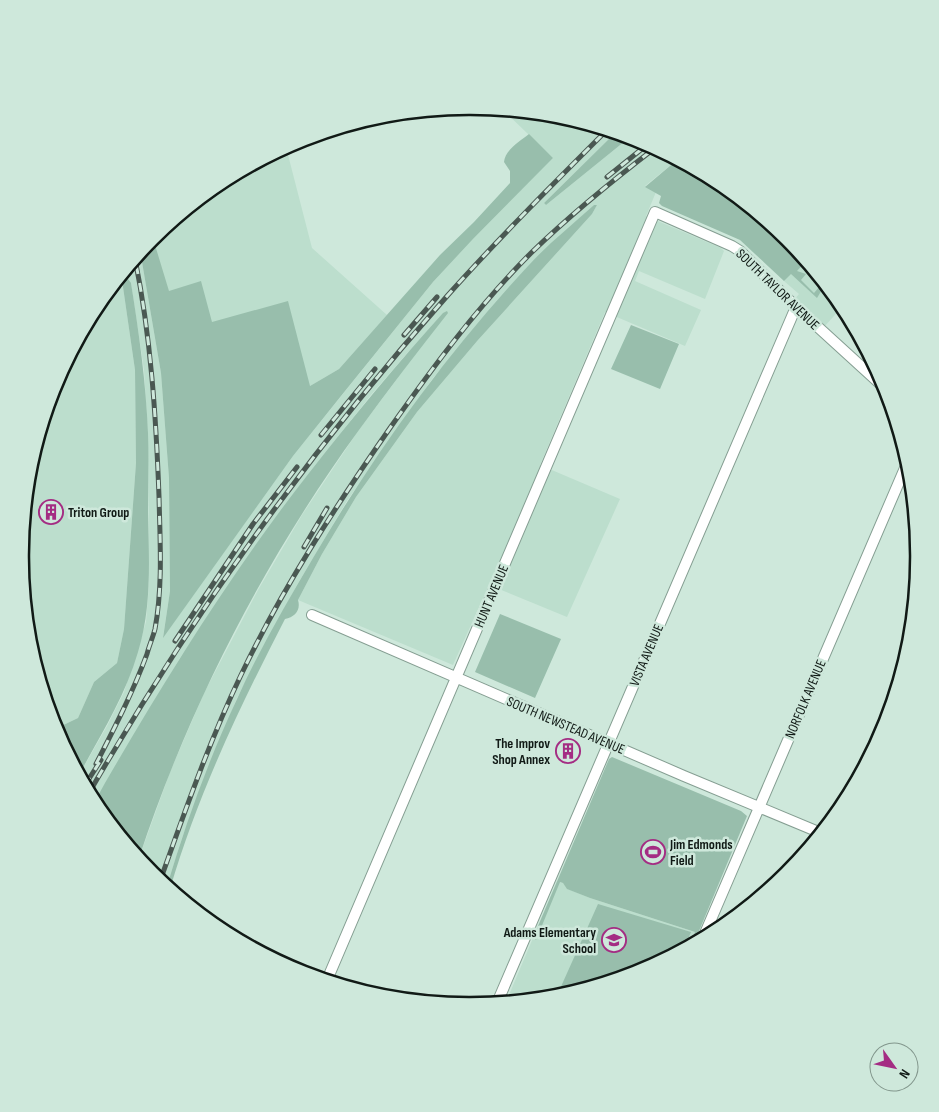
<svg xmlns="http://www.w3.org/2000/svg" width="939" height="1112" viewBox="0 0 939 1112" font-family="'Sofia Sans Condensed',sans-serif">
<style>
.built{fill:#bcdecd}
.green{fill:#98beac}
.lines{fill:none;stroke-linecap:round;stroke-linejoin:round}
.minor-casing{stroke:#859e92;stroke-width:12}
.minor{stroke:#fff;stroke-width:10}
.rail-casing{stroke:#4a5852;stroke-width:5}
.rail{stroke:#cee8db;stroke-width:3;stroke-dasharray:9;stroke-linecap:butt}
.labels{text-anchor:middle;stroke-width:5;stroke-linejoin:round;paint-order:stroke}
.street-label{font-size:14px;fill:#111a16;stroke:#cee8db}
.poi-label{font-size:14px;font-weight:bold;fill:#111a16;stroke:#cee8db;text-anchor:start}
.rim{fill:none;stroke:#111a16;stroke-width:2.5}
</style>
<rect width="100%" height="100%" fill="#cee8db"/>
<path class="built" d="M503,110L557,115L615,133L544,203L546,205L630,137L642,141L677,160L645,186L656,192L646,216L721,248L724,251L705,299L639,271L635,281L701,310L685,346L605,312L540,465L620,499L567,617L489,585L453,665L298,600L322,554L356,497L417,412L478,340L592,214L597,205H594L529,265L433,378L347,501L297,585L237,698L182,838L167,886L151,874L139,858L170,772L204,693L258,590L302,515L358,431L397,379L409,351L371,395L309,473L237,573L180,658L94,803L79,775L107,726L124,692L146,622L149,583L148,435L144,370L131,283L123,287L135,370L136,463L124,629L117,663L94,682L78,718L55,729L29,643L20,556L29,468L54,384L96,306L152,238L220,182L286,147L312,248L387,315L339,369L310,386L195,538L147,244L143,250L142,262L161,373L169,478L170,591L163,637L293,456L433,282L473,239L553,158Z
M804,259L843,306L824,327L794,300L799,294L784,281Z
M557,881L563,883L568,889L590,898L698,933L694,943L641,971L557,997L506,1002Z"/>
<path class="green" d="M615,133L630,137L546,205L544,203Z
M529,134L553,158L473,239L433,282L341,396L293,456L163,638L170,591L169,478L161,373L142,262L143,250L147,244L155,245L169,291L201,281L212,322L288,301L310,386L339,369L440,255L474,222L510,183V171L504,162C505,150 520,141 529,134Z
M677,160L719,182L788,238L806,261L797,271L806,274L801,280L814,293L820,286L823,288L817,298L791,274L784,281L740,240L662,206L659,203L661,196L645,187Z
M594,205H597L592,214L478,340L417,412L356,497L322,554L298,600C301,610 295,617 285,619C240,706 198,794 170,889L167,886C186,822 209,759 237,699C259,650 286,604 313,558C374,454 445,355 528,266C548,244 572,225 594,205Z
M128,279L131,283C139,333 146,383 148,433C149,460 148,486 148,513C149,560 152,607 138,652C125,697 101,734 79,775L55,729L78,718L94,682L117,663L124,629L136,463L135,370L123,287V281Z
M447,311L448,313C418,351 388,390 359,430C265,559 189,706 139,858L94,803L105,783C167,676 233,570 309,473C352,418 397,364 443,313Z
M631,325L679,344L660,389L611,369Z
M500,614L561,639L535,698L475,672Z
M612,757L741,811L747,816L694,943L690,945L695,932L590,898L567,889L563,883L560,882L536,940L533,938L609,759Z
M598,904L691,932L684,949L641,971L563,995L559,991Z"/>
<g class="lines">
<defs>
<path id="minor" d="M312,615L684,776L821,833
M703,938L908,461
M327,980L655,212L732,246L740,251L796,307L887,390
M497,1003L796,307"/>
</defs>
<use href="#minor" class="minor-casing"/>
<use href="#minor" class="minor"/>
<defs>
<path id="rail" d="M607,177L648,144
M404,335L437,297
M321,435L375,369
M304,547L327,508
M175,641L253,524L297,467
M96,764C114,729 133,692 147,654C149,646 153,637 155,629C163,585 160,541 159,496C156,417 151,337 135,259
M85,785L101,760
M89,793C191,616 312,448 448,295C499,238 553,184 607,130
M160,881C185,811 209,742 241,675C282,589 335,507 390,428C433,367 478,306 531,253C570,215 612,181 655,148"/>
</defs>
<use href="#rail" class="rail-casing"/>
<use href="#rail" class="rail"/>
</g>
<defs>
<symbol id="building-ring" viewBox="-11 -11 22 22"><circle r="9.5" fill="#cee8db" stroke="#a42c83" stroke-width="1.5"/><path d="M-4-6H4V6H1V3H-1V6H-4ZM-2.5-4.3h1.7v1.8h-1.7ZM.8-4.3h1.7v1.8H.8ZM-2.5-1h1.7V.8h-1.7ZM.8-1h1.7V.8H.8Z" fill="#a42c83"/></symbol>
<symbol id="stadium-ring" viewBox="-11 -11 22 22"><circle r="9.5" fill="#cee8db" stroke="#a42c83" stroke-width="1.5"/><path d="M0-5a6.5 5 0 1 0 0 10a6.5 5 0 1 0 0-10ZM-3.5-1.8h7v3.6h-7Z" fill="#a42c83"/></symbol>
<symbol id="school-ring" viewBox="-11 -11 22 22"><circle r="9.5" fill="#cee8db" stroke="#a42c83" stroke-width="1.5"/><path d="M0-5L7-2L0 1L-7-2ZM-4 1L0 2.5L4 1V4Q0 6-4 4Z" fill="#a42c83"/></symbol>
</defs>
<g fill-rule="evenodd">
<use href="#building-ring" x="37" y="498" width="28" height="28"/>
<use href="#building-ring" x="554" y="737" width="28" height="28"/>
<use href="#stadium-ring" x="639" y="838" width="28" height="28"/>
<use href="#school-ring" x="600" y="926" width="28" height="28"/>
</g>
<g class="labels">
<g class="street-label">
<text transform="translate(778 289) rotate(44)" y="5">SOUTH TAYLOR AVENUE</text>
<text transform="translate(491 596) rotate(-67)" y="5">HUNT AVENUE</text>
<text transform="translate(646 655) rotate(-67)" y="5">VISTA AVENUE</text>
<text transform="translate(805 699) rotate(-67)" y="5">NORFOLK AVENUE</text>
<text transform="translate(566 725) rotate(23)" y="5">SOUTH NEWSTEAD AVENUE</text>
</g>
<g class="poi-label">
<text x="68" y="517">Triton Group</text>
<text x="550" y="748" text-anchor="end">The Improv<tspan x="550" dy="16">Shop Annex</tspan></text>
<text x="670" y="849">Jim Edmonds<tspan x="670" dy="16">Field</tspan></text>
<text x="596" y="937" text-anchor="end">Adams Elementary<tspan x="596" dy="16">School</tspan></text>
</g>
</g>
<path d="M0 0H939V1112H0ZM469 115H470A440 440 0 0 1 910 555V557A440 440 0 0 1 470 997H469A440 440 0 0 1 29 557V555A440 440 0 0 1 469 115Z" fill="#cee8db" fill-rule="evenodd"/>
<path class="rim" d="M469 115H470A440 440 0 0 1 910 555V557A440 440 0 0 1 470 997H469A440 440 0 0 1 29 557V555A440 440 0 0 1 469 115Z"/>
<g transform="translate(894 1067) rotate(123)"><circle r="24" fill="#cee8db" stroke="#82968c"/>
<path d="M0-4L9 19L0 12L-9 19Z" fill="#a42c83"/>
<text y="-8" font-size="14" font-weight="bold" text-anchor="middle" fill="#111a16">N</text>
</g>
</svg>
